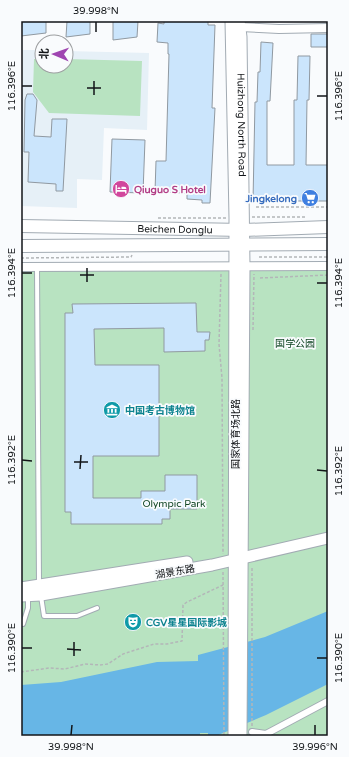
<svg xmlns="http://www.w3.org/2000/svg" width="349" height="757" viewBox="0 0 349 757" font-family="'Varela Round','Noto Sans SC',sans-serif">
<style>
.built{fill:#e6f0f7}
.green{fill:#b8e3c1}
.water{fill:#67b6e6}
.building{fill:#cbe5fc;stroke:#9099a1}
.lines{fill:none;stroke-linecap:round;stroke-linejoin:round}
.service-casing{stroke:#a2abb3;stroke-width:6}
.pedestrian-casing{stroke:#a2abb3;stroke-width:8}
.minor-casing{stroke:#a2abb3;stroke-width:10}
.tertiary-casing{stroke:#a2abb3;stroke-width:13}
.secondary-casing{stroke:#a2abb3;stroke-width:14}
.path{stroke:#b3b6b8;stroke-width:1.5;stroke-dasharray:3 2;stroke-linecap:butt}
.service{stroke:#fff;stroke-width:4}
.pedestrian{stroke:#fff;stroke-width:6}
.minor{stroke:#fff;stroke-width:8}
.tertiary{stroke:#fff;stroke-width:11}
.secondary{stroke:#fff;stroke-width:12}
.ticks{fill:none;stroke:#121518;stroke-width:1.5}
.labels{text-anchor:middle;stroke-width:3.5;stroke-linejoin:round;paint-order:stroke}
.street-label{font-size:10px;fill:#121518;stroke:#f9fbfd}
.hotel-label{font-size:10px;font-weight:bold;fill:#b23c85;stroke:#f9fbfd;text-anchor:start}
.shop-label{font-size:10px;font-weight:bold;fill:#366cbe;stroke:#f9fbfd;text-anchor:end}
.park-label{font-size:10px;fill:#104523;stroke:#f9fbfd}
.culture-label{font-size:10px;font-weight:bold;fill:#0d838f;stroke:#f9fbfd;text-anchor:start}
.neatline{fill:none;stroke:#121518;stroke-width:1.5}
.ticks-label{font-size:10px;text-anchor:middle;fill:#121518}
</style>
<rect width="100%" height="100%" fill="#f9fbfd"/>
<path class="built" d="M21,50H42V66H66V51L149,53L147,130L104,128L102,180L77,179V208L21,206Z"/>
<path class="green" d="M34,59H42V66H66V59L142,61L140,116L49,113L33,92Z
M21,269H328V736H21Z"/>
<path class="water" d="M328,611V684L266,715L216,736H208V733H200V736H21V685L61,682L157,662L198,661V655L265,637Z"/>
<path class="building" d="M22,21H46V33L21,36Z
M67,21H90V34L66,37Z
M113,21H138L137,37L113,40Z
M164,21H208V25H215L212,108H215L210,203H202V200L187,199V193L155,192L156,161H166L169,54H168V43L157,42L158,23L164,24Z
M311,34H328V47H311Z
M261,42L273,43L270,101H267V165H294V100H297L298,56H310L309,100H307L306,165H328V201H253L255,102H257L258,72H260Z
M27,94H33L37,100L34,136L51,137L52,119H67L63,191H56V184L28,182L29,152H24L25,100Z
M112,139L145,140L143,193L110,192Z
M196,303L197,332H210L209,340H205V351L164,352V328L94,329L95,365H159V456H93V498H141V491H165V475H197V509H170V519H162V524H71V512H65V313H73L72,304Z"/>
<g class="lines">
<defs>
<path id="service" d="M37,267L39,584
M41,596L44,616H77L97,608
M23,624L28,608V596"/>
<path id="pedestrian" d="M252,732L266,734L328,701"/>
<path id="minor" d="M240,27L279,29L328,28
M21,267L328,266"/>
<g id="tertiary">
<path d="M231,21L235,218L234,734"/>
<path id="s1" d="M239,21L241,37L244,266L241,736"/>
<path d="M21,588L187,562"/>
<path d="M21,596L41,595L212,565L328,538"/>
</g>
<g id="secondary">
<path id="s2" d="M21,226L244,230L328,227"/>
<path d="M21,246L328,244"/>
</g>
</defs>
<use href="#service" class="service-casing"/>
<use href="#pedestrian" class="pedestrian-casing"/>
<use href="#minor" class="minor-casing"/>
<use href="#tertiary" class="tertiary-casing"/>
<use href="#secondary" class="secondary-casing"/>
<path class="path" d="M256,207H328
M252,217H306
M158,218H226
M259,257H328
M21,258L131,257L132,255
M221,274L219,344L222,378L223,554
M260,278L328,275
M253,330L254,274
M223,572L224,736
M21,672L49,668L65,669L85,664L100,665L108,664L123,654L154,644H167L182,641L183,605L187,602L223,585
M252,726V566"/>
<use href="#service" class="service"/>
<use href="#pedestrian" class="pedestrian"/>
<use href="#minor" class="minor"/>
<use href="#tertiary" class="tertiary"/>
<use href="#secondary" class="secondary"/>
</g>
<path class="ticks" d="M96,32V22M22,86H32M87,88H101M94,95V81M317,96H327M22,273H32M80,275H94M87,282V268M317,283H327M22,460L32,461M74,462H88M80,469L81,455M317,470L327,471M22,648H32M67,649L81,650M74,656V642M317,658H327M71,735L72,725M315,735V725"/>
<defs>
<symbol id="hotel-disc" viewBox="-11 -11 22 22"><circle r="9.5" fill="#d1479c" stroke="#f9fbfd"/><path d="M-6-4.5h1.5V1H6V5H4.5V3h-9V5H-6ZM-4 0a1.8 1.8 0 1 1 3.6 0ZM.5 0V-2.5h3Q6-2.5 6 0Z" fill="#fff"/></symbol>
<symbol id="supermarket-disc" viewBox="-11 -11 22 22"><circle r="9.5" fill="#3f7fe0" stroke="#f9fbfd"/><path d="M-6-5.5h2.5l.6 2H6L4.5 2H-2.5L-4.4-4H-6ZM-1.5 3.2a1.3 1.3 0 1 0 .1 0ZM3 3.2a1.3 1.3 0 1 0 .1 0Z" fill="#fff"/></symbol>
<symbol id="museum-disc" viewBox="-11 -11 22 22"><circle r="9.5" fill="#0f9aa8" stroke="#f9fbfd"/><path d="M0-6L6-3V-2H-6V-3ZM-5-1h2V3h-2ZM-1-1h2V3h-2ZM3-1h2V3H3ZM-6 4H6V6H-6Z" fill="#fff"/></symbol>
<symbol id="theatre-disc" viewBox="-11 -11 22 22"><circle r="9.5" fill="#0f9aa8" stroke="#f9fbfd"/><path d="M-5-5.5Q0-4 5-5.5V0Q5 5 0 6Q-5 5-5 0ZM-3.3-2.5H-1v1.5H-3.3ZM1-2.5H3.3v1.5H1ZM-2.8 1Q0 5.5 2.8 1Z" fill="#fff"/></symbol>
</defs>
<g fill-rule="evenodd">
<use href="#hotel-disc" x="111" y="179" width="20" height="20"/>
<use href="#supermarket-disc" x="300" y="188" width="20" height="20"/>
<use href="#museum-disc" x="102" y="400" width="20" height="20"/>
<use href="#theatre-disc" x="123" y="612" width="20" height="20"/>
</g>
<g class="labels">
<g class="street-label">
<text dy="4" stroke="none"><textPath href="#s1" startOffset="104">Huizhong North Road</textPath></text>
<text dy="4" stroke="none"><textPath href="#s2" startOffset="154">Beichen Donglu</textPath></text>
<text transform="translate(235 434) rotate(-90)" y="4">国家体育场北路</text>
<text transform="translate(175 571) rotate(-10)" y="4">湖景东路</text>
</g>
<g class="hotel-label">
<text x="134" y="193">Qiuguo S Hotel</text>
</g>
<g class="shop-label">
<text x="297" y="202">Jingkelong</text>
</g>
<g class="park-label">
<text x="295" y="347">国学公园</text>
<text x="174" y="507">Olympic Park</text>
</g>
<g class="culture-label">
<text x="125" y="414">中国考古博物馆</text>
<text x="146" y="626">CGV星星国际影城</text>
</g>
</g>
<rect width="349" height="757" fill="none" stroke="#f9fbfd" stroke-width="44"/>
<g transform="translate(54 54) rotate(272)"><circle r="19" fill="#f9fbfd" stroke="#9d9fa1"/>
<path d="M0-3L7 15L0 10L-7 15Z" fill="#9f45b1"/>
<text y="-6" font-size="11" font-weight="bold" text-anchor="middle" fill="#121518">北</text>
</g>
<rect x="22" y="22" width="305" height="713" class="neatline"/>
<g class="ticks-label">
<text x="96" y="14">39.998°N</text>
<text transform="translate(11 86) rotate(-90)" y="4">116.396°E</text>
<text transform="translate(338 96) rotate(-90)" y="4">116.396°E</text>
<text transform="translate(11 273) rotate(-90)" y="4">116.394°E</text>
<text transform="translate(338 283) rotate(-90)" y="4">116.394°E</text>
<text transform="translate(11 460) rotate(-90)" y="4">116.392°E</text>
<text transform="translate(338 471) rotate(-90)" y="4">116.392°E</text>
<text transform="translate(11 648) rotate(-90)" y="4">116.390°E</text>
<text transform="translate(338 658) rotate(-90)" y="4">116.390°E</text>
<text x="71" y="750">39.998°N</text>
<text x="315" y="750">39.996°N</text>
</g>
</svg>
